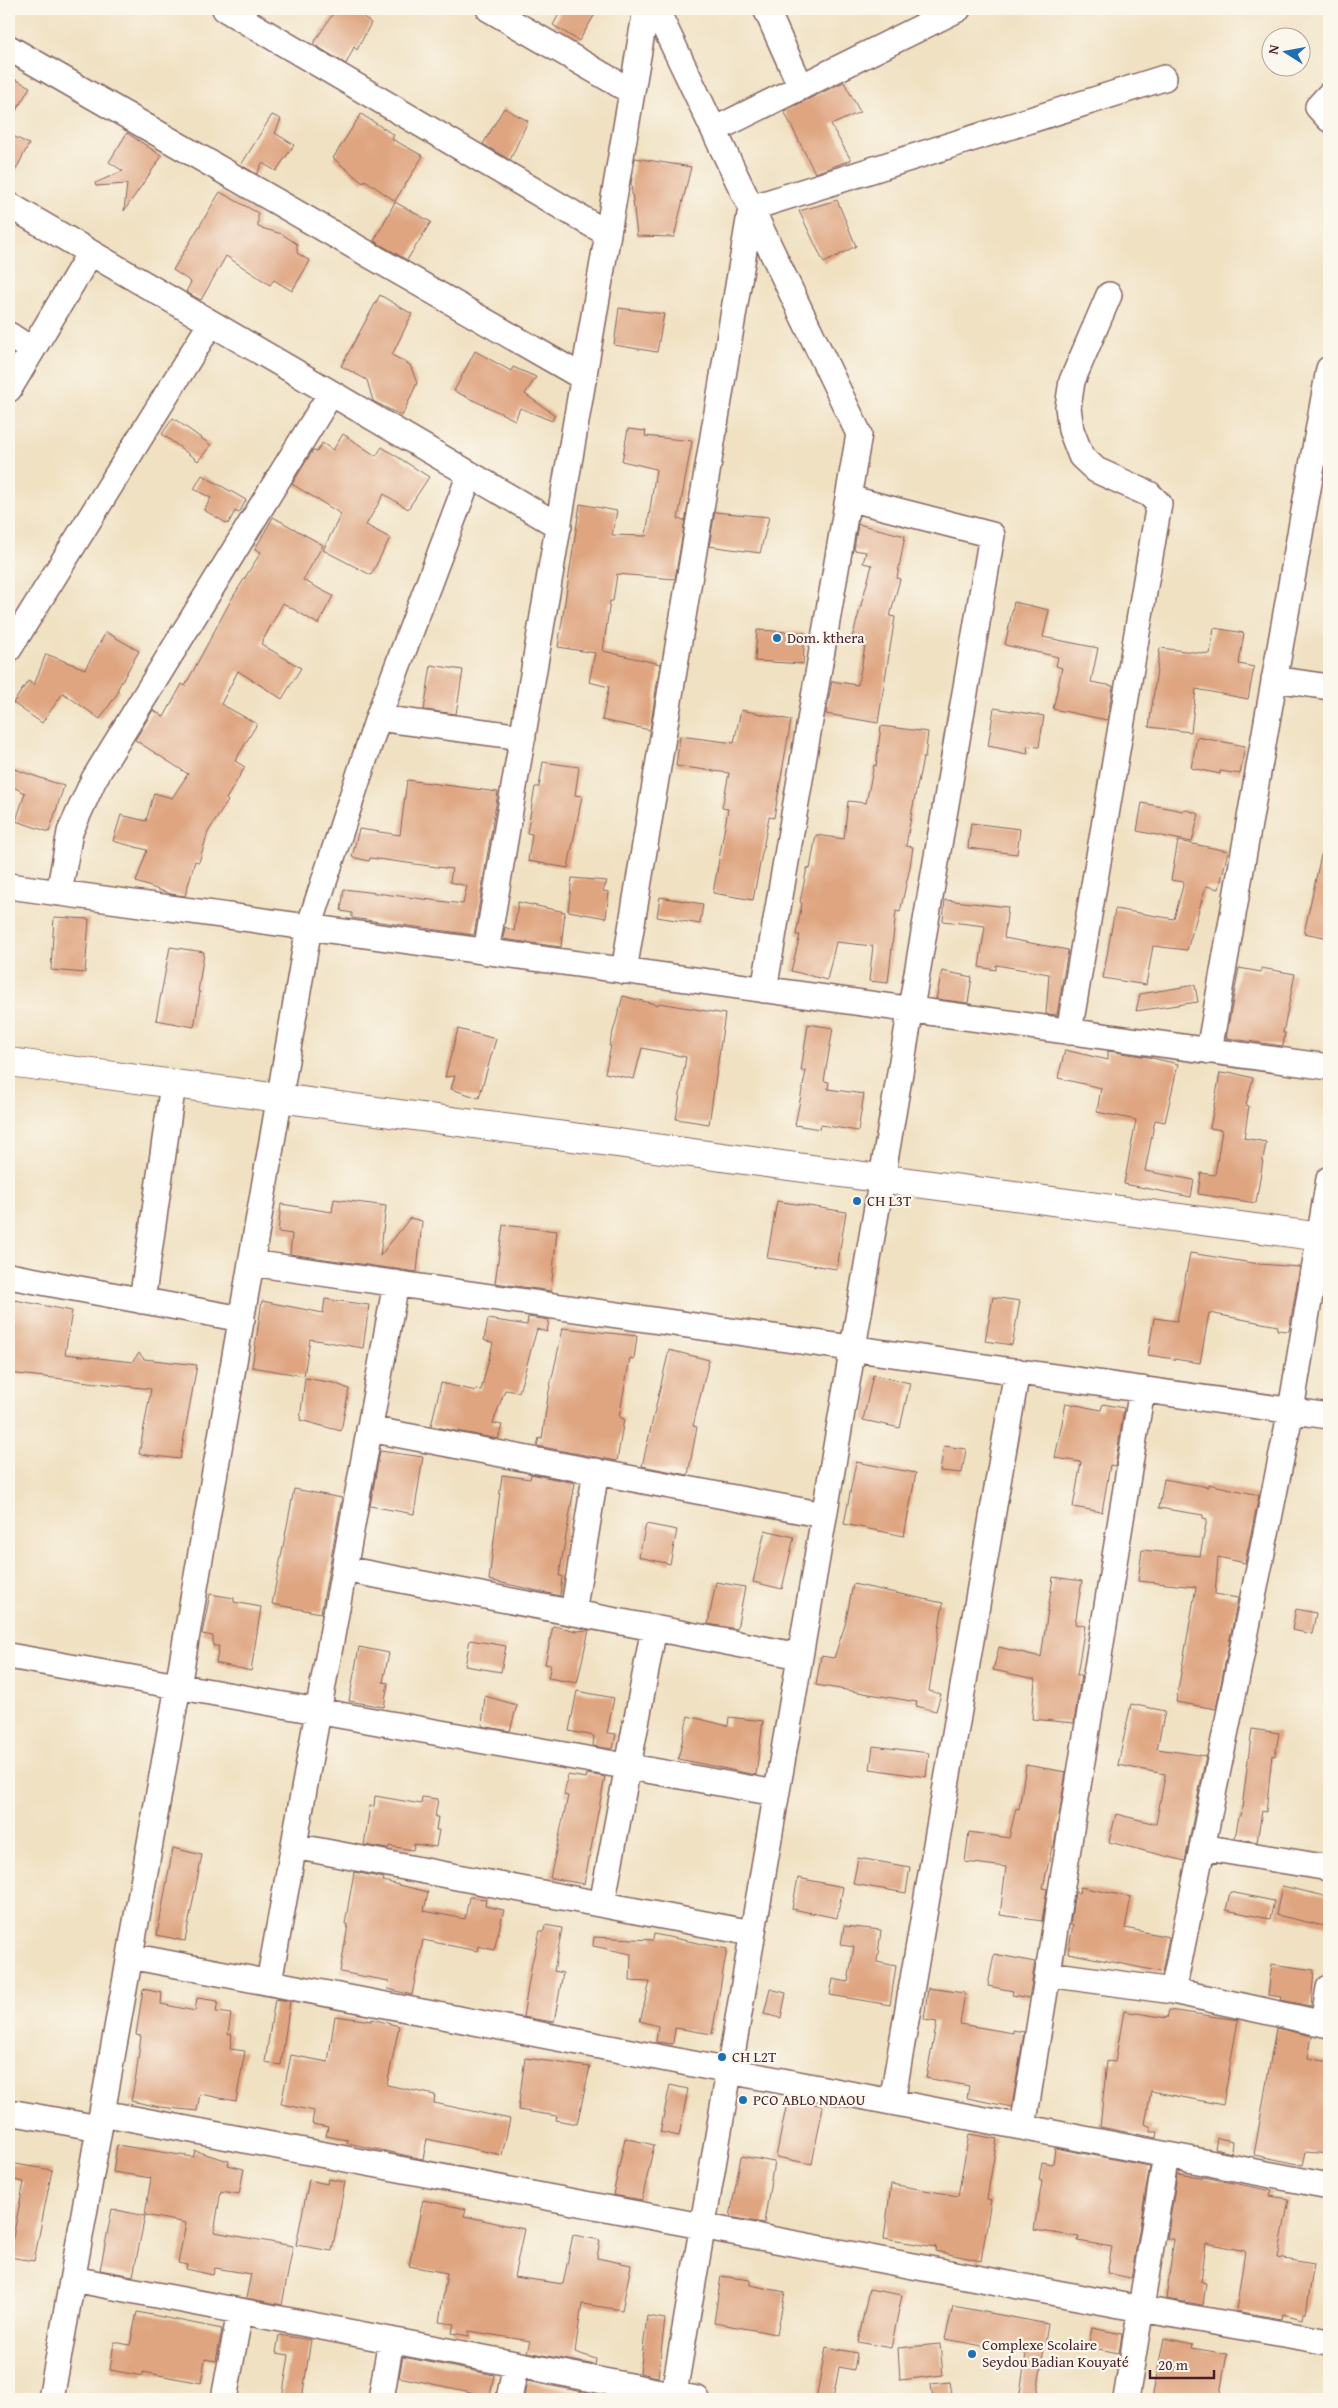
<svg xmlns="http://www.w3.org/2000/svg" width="1338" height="2408" viewBox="0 0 1338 2408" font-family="'Gentium Book Plus',serif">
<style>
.building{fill:#dfa581}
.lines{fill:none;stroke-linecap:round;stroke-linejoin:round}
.street-casing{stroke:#846360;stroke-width:28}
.secondary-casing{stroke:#846360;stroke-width:30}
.street{stroke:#fff;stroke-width:25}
.secondary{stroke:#fff;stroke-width:28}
.poi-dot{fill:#1f6fb2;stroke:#fbf7ec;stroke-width:2}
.labels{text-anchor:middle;stroke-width:4.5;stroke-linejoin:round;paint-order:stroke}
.poi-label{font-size:15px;fill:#4a1f2b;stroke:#fbf7ec;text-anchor:start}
</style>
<rect width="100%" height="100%" fill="#fbf7ec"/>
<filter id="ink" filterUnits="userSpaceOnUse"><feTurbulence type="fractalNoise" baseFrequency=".02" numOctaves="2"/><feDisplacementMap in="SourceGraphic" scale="10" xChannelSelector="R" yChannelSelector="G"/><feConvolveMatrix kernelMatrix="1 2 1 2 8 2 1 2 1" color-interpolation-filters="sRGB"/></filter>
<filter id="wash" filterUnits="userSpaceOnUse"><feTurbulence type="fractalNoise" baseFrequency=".0096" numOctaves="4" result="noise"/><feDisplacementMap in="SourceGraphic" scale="20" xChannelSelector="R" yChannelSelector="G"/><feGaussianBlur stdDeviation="1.12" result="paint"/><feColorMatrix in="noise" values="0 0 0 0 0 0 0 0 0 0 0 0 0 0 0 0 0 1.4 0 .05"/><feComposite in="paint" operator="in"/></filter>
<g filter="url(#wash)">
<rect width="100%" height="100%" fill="#f0e1c2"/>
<g id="blocks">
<path class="building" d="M336,9H354L371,23L357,50L354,47L346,64L313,44Z
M562,9H598L579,41L553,25Z
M9,76L30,87L9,123Z
M844,82L860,112L831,125L851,160L815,173L784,111Z
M504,108L528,121L510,160L483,144Z
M361,114L394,135L392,139L423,156L395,201L365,180L363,183L333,158Z
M272,115L281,119L275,133L294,145L276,171L262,163L257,174L241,165Z
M127,133L162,156L124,211L127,184L96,186L95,183L123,171L109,162Z
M9,134L29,144L9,183Z
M635,158L691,167L674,237L637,236L631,184Z
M220,192L258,213V227L282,234L297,244V253L310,261L292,291L274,280L270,285L226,256L201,300L186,292L191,282L173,270Z
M837,200L856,246L824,263L799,211Z
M395,202L431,222L407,260L374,241Z
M380,295L412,314L392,355L410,365L417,383L402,416L373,401L367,380L341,366Z
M619,308L664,314L657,352L614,345Z
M475,351L511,371L513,367L536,377L525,394L555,415L552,421L520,408L515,420L454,391Z
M173,418L211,445L198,461L162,434Z
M628,429L646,431L645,436L692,441L678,519L685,520L675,579L617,574L613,601H610L603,651L660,664L650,730L602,720L609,687L589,682L595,653L558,647L580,504L617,511L612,535L646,536L656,469L622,461Z
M343,434L376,456L382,447L429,477L408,509L384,494L366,525L390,538L371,575L323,550L341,514L292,484L313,450L317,452L322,443L333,450Z
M202,475L246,500L239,513L235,511L228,524L204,510L211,498L194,489Z
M715,512L769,517L760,553L709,546Z
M273,517L323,545L303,580L333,596L318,624L283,603L261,644L301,668L282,699L238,671L221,704L257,724L235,761L245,767L226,799L228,801L208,832L199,862L195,861L185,896L171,894L136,882L147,850L113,841L121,815L146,821L154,793L172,798L188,774L135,740L153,710L164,717L182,684L185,686L231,600L261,552L255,549Z
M858,524L905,536L897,578L900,579L890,616L895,617L878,723L826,714L832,681L858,685L866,641L852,638L872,565L863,563L866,552L854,550Z
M1014,602L1049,610L1043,637L1098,648L1091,682L1113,686L1107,720L1053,709L1062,668L1056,666L1058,657L1005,645Z
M1214,628L1244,633L1239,664L1254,667L1248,699L1196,689L1191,732L1149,727L1160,648L1210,654Z
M757,630L805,633L803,664L755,661Z
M106,632L139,651L117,690L119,691L100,719L63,693L42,723L13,703L28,681L34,685L46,654L85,669Z
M431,665L463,670L456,714L424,710Z
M994,708L1044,716L1039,747L1027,746L1028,754L988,746Z
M741,710L791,720L774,818L769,817L753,900L713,893L728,809L722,808L729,773L676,766L680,736L734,743Z
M881,726L928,732L925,758H923L912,811L906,846L913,847L910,867L900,912L896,911L888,983L869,981L873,946L836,942L827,980L791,971L800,935H796L802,903L800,902L807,868L810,869L816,835L844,839L848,801L866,803L874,765L876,766Z
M1197,737L1245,746L1240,774L1220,771V774L1191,768Z
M543,762L579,767L575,795L582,796L568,868L528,861L532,834L527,833L535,787H539Z
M14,769L64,786L49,832L16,821L25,793L9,785Z
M407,780L498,792L474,935L352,918V913L341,911L344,889L463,904L467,886L450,882L452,869L370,858L369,861L352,857L359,829L400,835Z
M1142,803L1183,811L1184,809L1199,814L1192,842L1137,831Z
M971,823L1020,829L1017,854L968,848Z
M1178,841L1228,851L1219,889L1206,886L1187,950L1153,946L1146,985L1103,978L1115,909L1174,919L1184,882L1171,880Z
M1321,855L1329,856V938L1304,933Z
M572,878L607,881L603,891L609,892L606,918L568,911Z
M660,897L703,904L700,924L657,917Z
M945,900L1008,907L1004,938L1068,950L1057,1015L1046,1014L1049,974L996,965V970L979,967L985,926L943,921Z
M518,902L565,912L561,947L503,939L505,927L514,931Z
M54,917L89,919L85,973L51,970Z
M170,947L204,952L198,992H200L194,1027L156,1020Z
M1239,968L1261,972V968L1295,974L1283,1033H1285L1283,1046L1226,1038Z
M942,971L972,977L968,1003L936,999Z
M1195,985L1198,1002L1136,1011L1140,994Z
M623,996L658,1005L659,1003L725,1014L709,1124L676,1119L686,1057L642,1048L634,1079L605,1073L611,1046H609Z
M808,1024L833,1028L824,1081L829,1082L828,1089L864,1094L858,1131L821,1125L820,1129L795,1125L806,1071H801Z
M458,1029L496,1039L479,1098L451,1089L455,1076L445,1077Z
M1065,1050L1108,1060V1051L1148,1057L1178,1064L1165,1122L1155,1120L1145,1171L1194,1180L1191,1197L1124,1184L1136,1120L1097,1112L1101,1088L1058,1078Z
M1229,1072L1253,1078L1246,1105L1249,1106L1244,1138L1266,1142L1256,1203L1198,1194L1201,1173L1215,1175L1222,1130L1210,1128L1220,1073L1228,1074Z
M334,1199L386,1206L380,1256L410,1218L422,1221L417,1272L290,1254L292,1234L278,1232L281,1204L332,1212Z
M777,1201L846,1212L837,1269L767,1258Z
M503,1225L557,1231L551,1291L495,1283Z
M1190,1253L1259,1264L1300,1267L1289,1331L1277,1330L1278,1326L1209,1313L1200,1363L1148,1355L1154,1318L1177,1321Z
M993,1297L1020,1301L1012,1345L985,1341Z
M325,1299L369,1305L363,1348L310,1339L304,1376L252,1367L262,1301L323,1313Z
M15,1300L72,1311L65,1354L132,1362L139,1353L144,1359L197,1365L180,1459L139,1454L151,1389L9,1373V1339Z
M528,1317L549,1320L547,1332L537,1329L519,1392L505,1390L493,1423L502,1425L498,1439L431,1426L441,1383L476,1391V1389L481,1390L493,1343L484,1340L488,1319L527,1325Z
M563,1328L637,1336L634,1359L630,1358L619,1417L624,1419L617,1461L537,1446L539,1438L542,1439L548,1396Z
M669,1350L709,1360L693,1426L697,1427L688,1475L642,1466Z
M873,1375L910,1383L900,1428L863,1420Z
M305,1378L334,1383L349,1389L341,1431L300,1420Z
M1066,1403L1101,1410L1103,1404L1124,1408L1115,1466L1110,1465L1102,1512L1073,1507L1081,1462L1055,1458Z
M944,1446L966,1449L962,1473L940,1471Z
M380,1451L423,1457L414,1514L370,1506Z
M856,1462L916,1473L904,1536L844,1524Z
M531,1474L575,1483L559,1576H562L560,1596L489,1580L502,1475L530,1479Z
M1164,1479L1208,1487V1484L1259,1495L1245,1563L1218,1557L1215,1594L1238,1598L1216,1709L1176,1702L1196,1587L1138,1581L1142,1550L1200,1556L1207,1519L1203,1518V1515L1159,1508Z
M294,1489L342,1498L321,1613L272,1604Z
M646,1524L677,1530L670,1564L639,1557Z
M765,1530L794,1537L782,1589L753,1582Z
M1053,1577L1082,1581L1075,1624L1085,1626L1077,1675H1081L1074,1723L1032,1719L1035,1679L993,1670L999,1647L1041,1657Z
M716,1582L745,1587L737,1629L708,1624Z
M853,1584L943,1603L929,1691L941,1694L936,1711L916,1706L917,1702L816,1685L821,1656L834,1658L845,1625Z
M210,1594L234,1598V1602L261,1607L251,1671L216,1663L219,1646H213V1636L202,1634Z
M1296,1609L1316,1613L1312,1634L1292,1630Z
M553,1626L577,1631L589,1630L577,1683L548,1678L551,1665L545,1664Z
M470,1640L506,1646L501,1672L465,1666Z
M359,1647L389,1653L383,1682L388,1683L384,1707L349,1701Z
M577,1691L614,1698L607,1733L616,1734L613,1749L593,1746L594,1736L569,1731Z
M485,1696L517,1705L510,1731L482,1726Z
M1131,1704L1165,1711L1157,1749L1206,1756L1185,1861L1109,1842L1116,1814L1156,1824L1165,1776V1774L1118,1765Z
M688,1716L728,1726L729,1717L763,1721L756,1775L678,1759Z
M1252,1729L1279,1733L1275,1756L1272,1755L1266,1812L1262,1811L1257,1842L1235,1838L1239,1816H1241Z
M873,1746L929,1753L926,1777L870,1769Z
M1026,1765L1066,1772L1054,1847H1052L1043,1888L1047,1889L1042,1921L1000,1915L1006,1867L965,1862L969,1832L1009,1838L1016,1808L1019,1809Z
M587,1774L605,1777L584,1884L550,1878L568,1796L564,1795L568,1775L586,1778Z
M375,1796L421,1804L422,1797L438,1799L435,1817H438L436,1830H439L436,1847L414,1844L413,1850L389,1846L388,1849L364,1845L370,1806H374Z
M173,1848L202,1855L185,1941L157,1935Z
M858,1858L910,1867L906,1893L853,1884Z
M354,1872L384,1878L383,1881L428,1892L424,1911L465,1919L469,1897L486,1899L485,1906L504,1910L494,1950L478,1946L477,1951L423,1940L412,1995L388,1989L389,1981L340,1972L348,1925L345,1924Z
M798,1878L843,1887L837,1918L792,1909Z
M1282,1886L1329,1897V1927L1276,1915Z
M1080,1887L1131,1897L1125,1928L1169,1937L1162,1972L1068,1953L1073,1925H1070L1075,1892L1079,1893Z
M1230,1892L1274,1901L1270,1919L1226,1910Z
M545,1925L562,1928L554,1971L563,1973L554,2022L523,2017L532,1963L540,1931H544Z
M844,1926L881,1930L877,1962L896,1966L890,2005L830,1995L833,1979L848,1982L854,1947L841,1945Z
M654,1934L727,1949L712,2034L675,2028L673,2044L656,2042L658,2026L640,2021L650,1982L630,1981L631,1954L593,1946L594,1937L653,1940Z
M994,1954L1035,1962L1029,1998L1012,1995L1013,1991L988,1986Z
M1272,1964L1314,1970L1311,2006L1281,2000L1282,1997L1268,1995Z
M928,1988L965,1993L960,2024L1013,2033V2030L1024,2032L1012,2107L967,2098L969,2086L926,2078L937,2022L924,2020Z
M143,1989L162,1993L161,2004L195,2011L197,1998L218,2001L216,2012L231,2014L228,2034H232L230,2049L245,2051L236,2101L200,2094L197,2111L160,2107L131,2101L136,2076L141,2036L136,2035Z
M770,1989L786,1993L781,2018L764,2014Z
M275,1999L290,2001L281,2065L265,2062Z
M1169,2010L1238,2020L1223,2105L1151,2091L1145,2124L1151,2127V2132H1158L1157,2138L1100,2127L1107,2061L1115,2062L1124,2011L1167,2018Z
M335,2016L372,2021V2019L399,2026L387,2085L435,2095L434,2103L510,2119L502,2155L427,2139L423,2159L347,2143L348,2140L326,2136L328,2127L312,2124L314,2111L281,2104L291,2055L328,2062Z
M1276,2028L1312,2036L1308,2058L1329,2062V2154L1306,2152L1303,2165L1254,2155Z
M525,2058L590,2067L577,2124L556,2120L557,2116L518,2110Z
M670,2085L688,2089L679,2136L660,2132Z
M788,2098L823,2106L812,2164L776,2157Z
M969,2134L997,2139L987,2199L991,2200L981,2261L935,2251L936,2247L884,2239L891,2184L958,2196Z
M625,2138L654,2145L642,2200L613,2195Z
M1217,2138L1233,2141L1232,2153L1215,2149Z
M117,2145L193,2157L195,2151L229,2161L228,2165L244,2169L239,2194L221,2191L214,2232L293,2246L282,2305L246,2298L251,2274L215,2268L213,2275L186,2269L187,2265L178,2263L186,2223L145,2215L151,2178L113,2172Z
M1055,2148L1150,2166L1131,2278L1107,2273L1112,2247L1078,2241L1079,2237L1034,2230L1042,2181L1039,2180L1042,2162L1053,2164Z
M741,2156L774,2162L764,2223L730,2217Z
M9,2163L52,2170L34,2261L9,2257L24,2182L9,2179Z
M1177,2174L1209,2178L1272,2191L1270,2196L1289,2199L1278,2258L1314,2264L1306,2313H1303L1302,2319L1283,2314L1282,2319L1236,2311L1245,2251L1206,2243L1201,2282L1206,2283L1203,2305L1166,2299L1174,2239H1167Z
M328,2179L345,2182L332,2251L296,2245L309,2180L327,2184Z
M423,2200L466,2209L464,2216L524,2229L514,2277L563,2284L573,2235L600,2240L597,2258L631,2265L622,2310L582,2304L575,2352L596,2359L595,2365L527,2352L530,2341L469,2331V2336L452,2333L454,2324L439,2322L447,2273L409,2266Z
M112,2209L145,2216L133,2276L100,2270Z
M721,2276L750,2280V2285L785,2292L777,2334L714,2323Z
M869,2289L902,2295L891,2348L858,2342Z
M953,2306L1048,2324L1036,2399H1019L1026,2354L945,2339Z
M137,2312L222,2329L216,2361L205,2359L201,2383L143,2372V2376L110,2370L114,2342L130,2345Z
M647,2316L665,2319L658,2377L640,2373Z
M1092,2328L1122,2334L1119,2353L1088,2347Z
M279,2335L311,2340L302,2399H282L289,2355L276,2353Z
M1164,2338L1193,2344L1192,2348L1227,2354L1219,2399H1152Z
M940,2344L943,2375L900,2380L898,2348Z
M826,2347L857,2353L854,2370L839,2367L833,2399H816Z
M403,2357L494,2375L490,2396L399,2377Z
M527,2381L588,2393L587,2399H524Z
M949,2382L952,2399H933L931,2384Z"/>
</g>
</g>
<g filter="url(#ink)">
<use href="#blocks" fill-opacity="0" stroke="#846360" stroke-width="1"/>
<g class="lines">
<defs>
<path id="street" d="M225,9L608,234
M489,9L632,92
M656,9L859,434L764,990
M766,9L801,87
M9,48L584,378
M1329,95L1318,107L1329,119
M714,130L958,9
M9,205L559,526
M9,335L32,350
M9,389L90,253
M9,649L211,323
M1274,679L1329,687
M378,718L523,737
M9,886L1329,1067
M59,893L70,832L94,779L331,393
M486,952L646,9
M624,971L751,208L1164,78
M1069,1032L1159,504L1149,494L1096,470L1081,456L1071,430L1068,407L1072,381L1109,295
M1209,1051L1329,369
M251,1263L1329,1416
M9,1276L242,1319
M142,1301L173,1084
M369,1429L824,1515
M344,1569L800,1656
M573,1613L596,1471
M9,1656L776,1793
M294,1846L752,1933
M1202,1847L1329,1868
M602,1904L654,1628
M130,1956L1329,2186
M1048,1974L1173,1991L1329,2025
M269,1982L396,1283
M1173,1991L1291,1410L1329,1179
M1323,2023L1329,1988
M892,2102L1017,1371
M9,2112L99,2128
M102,2113L1141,2309L1329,2342
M1023,2127L1142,1389
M73,2279L697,2399
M51,2399L178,1686L309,927L378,718L470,474
M224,2399L240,2312
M381,2399L391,2340
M509,2399L516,2364
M673,2399L992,535L848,498
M1126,2399L1166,2155"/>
<path id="secondary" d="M9,1062L1329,1238"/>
</defs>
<use href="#street" class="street-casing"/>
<use href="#secondary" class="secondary-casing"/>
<use href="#street" class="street"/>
<use href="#secondary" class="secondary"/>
</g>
</g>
<g class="poi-dot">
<circle cx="777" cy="638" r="5"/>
<circle cx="857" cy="1201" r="5"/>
<circle cx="722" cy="2057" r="5"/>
<circle cx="743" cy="2100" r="5"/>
<circle cx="972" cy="2354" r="5"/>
</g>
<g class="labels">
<g class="poi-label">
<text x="787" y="643">Dom. kthera</text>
<text x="867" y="1206">CH L3T</text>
<text x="732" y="2062">CH L2T</text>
<text x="753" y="2105">PCO ABLO NDAOU</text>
<text x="982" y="2350">Complexe Scolaire<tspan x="982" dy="17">Seydou Badian Kouyaté</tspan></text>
</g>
</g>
<rect width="1338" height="2408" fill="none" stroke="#fbf7ec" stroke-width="30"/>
<g transform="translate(1286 52) rotate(281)"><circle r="24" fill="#fbf7ec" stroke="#b4a19f"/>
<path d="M0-4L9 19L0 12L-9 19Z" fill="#1f6fb2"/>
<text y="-8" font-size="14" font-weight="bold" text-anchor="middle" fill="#4a1f2b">N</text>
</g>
<path d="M1150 2370v8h64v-8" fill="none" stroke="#4a1f2b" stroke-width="2.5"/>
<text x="1158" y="2370" font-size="15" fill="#4a1f2b" stroke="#fbf7ec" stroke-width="4" paint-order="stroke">20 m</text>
</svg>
